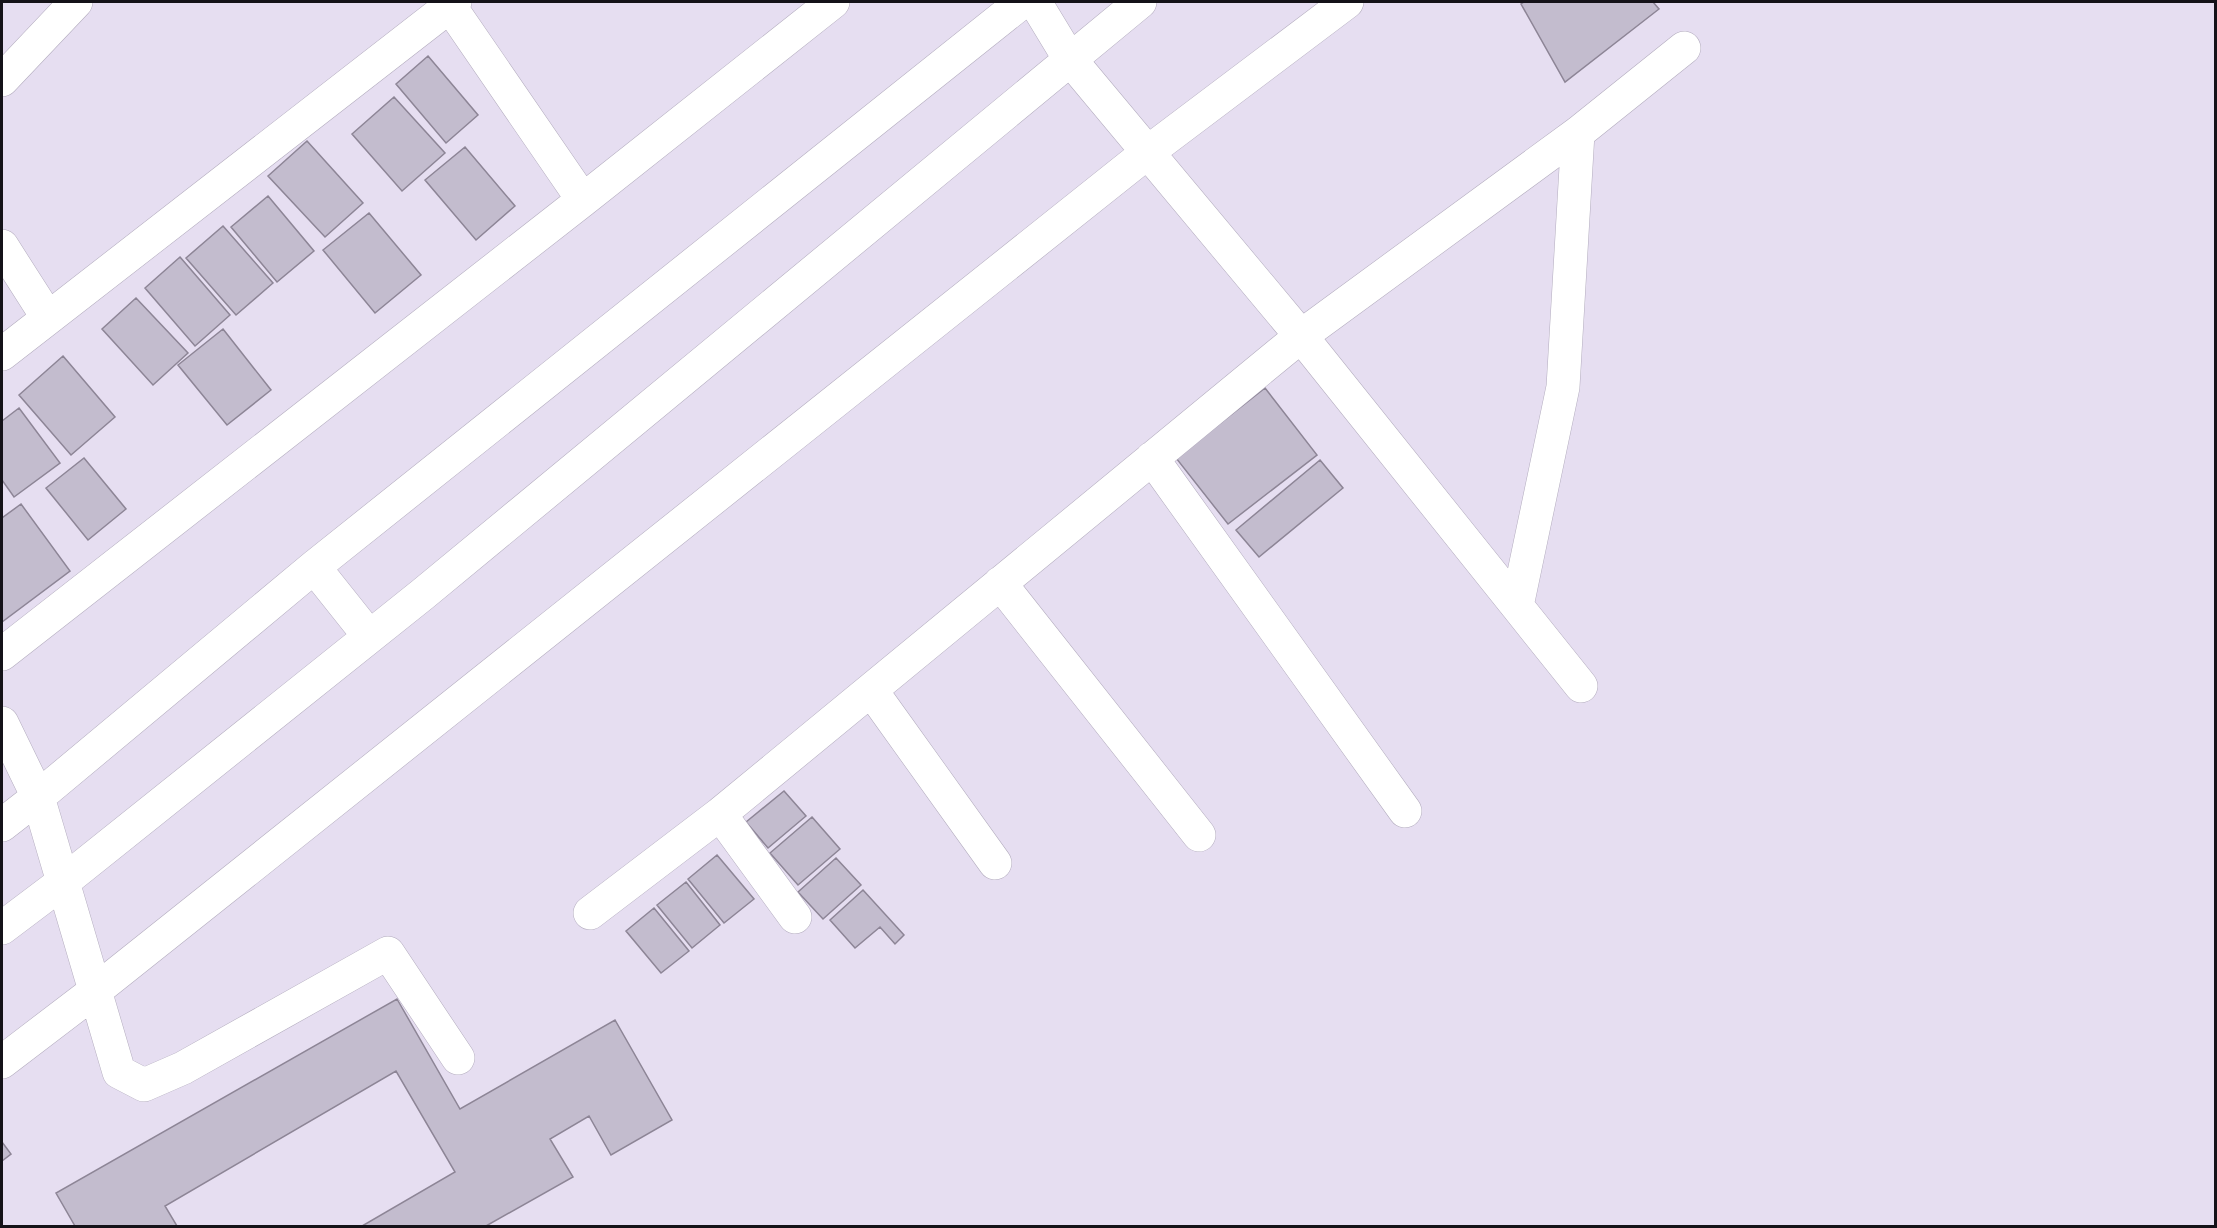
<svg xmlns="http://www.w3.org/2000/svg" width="2217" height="1228" viewBox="0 0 2217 1228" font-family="Cabin,sans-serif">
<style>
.building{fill:#c3bcce;stroke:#8d8596;stroke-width:1.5}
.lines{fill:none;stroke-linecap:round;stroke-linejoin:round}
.minor-casing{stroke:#b3acbe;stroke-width:34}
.minor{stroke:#fff;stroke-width:33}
</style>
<rect width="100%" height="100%" fill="#e6def1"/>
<path class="building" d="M1524,2H1653L1659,9L1565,82L1521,4Z
M428,56L478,115L446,143L396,84Z
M394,97L445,153L402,191L352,134Z
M307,141L363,203L325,237L268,176Z
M465,147L515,206L476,240L425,180Z
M268,196L314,251L277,282L231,227Z
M369,213L421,275L375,313L323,250Z
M223,226L273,283L236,315L186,258Z
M180,257L230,315L195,346L145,288Z
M136,298L188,353L153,385L102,329Z
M223,329L271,390L227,425L178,365Z
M63,356L115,417L71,455L19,395Z
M1265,388L1317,455L1228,524L1176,458Z
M19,408L60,463L14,497L2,480V421Z
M84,458L126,509L88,540L46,488Z
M1320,460L1343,488L1259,557L1236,530Z
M21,504L70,571L2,622V518Z
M784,791L806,816L768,848L746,822Z
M812,817L840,849L798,885L770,853Z
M717,855L754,899L724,923L688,879Z
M836,858L861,885L823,919L798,892Z
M686,882L720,925L692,948L657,905Z
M863,890L904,935L895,944L880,927L855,948L830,920Z
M654,908L689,951L661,973L626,931Z
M397,999L460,1109L615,1020L672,1120L611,1155L589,1116L550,1139L573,1177L486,1226H362L455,1172L396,1071L165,1206L177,1226H75L56,1193Z
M2,1142L11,1154L2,1161Z"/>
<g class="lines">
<defs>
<path id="minor" d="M447,2L583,200
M1035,2L1069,58L1301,336L1517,606L1563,387L1578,133
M2,80L76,2
M2,246L48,318
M2,354L455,2
M1152,458L1405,811
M314,567L369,636
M1000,583L1199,835
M1517,606L1581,686
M2,654L583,200L833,2
M871,690L995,863
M2,723L38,797L119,1072L144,1085L183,1068L388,953L458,1058
M720,814L795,917
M2,825L38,797L314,567L1022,2
M590,913L720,814L1301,336L1578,133L1684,48
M2,928L63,882L423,594L1140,2
M2,1062L95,991L1148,152L1347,2"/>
</defs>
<use href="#minor" class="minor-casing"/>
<use href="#minor" class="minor"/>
</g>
<rect width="2217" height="1228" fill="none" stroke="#141218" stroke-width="6"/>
</svg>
